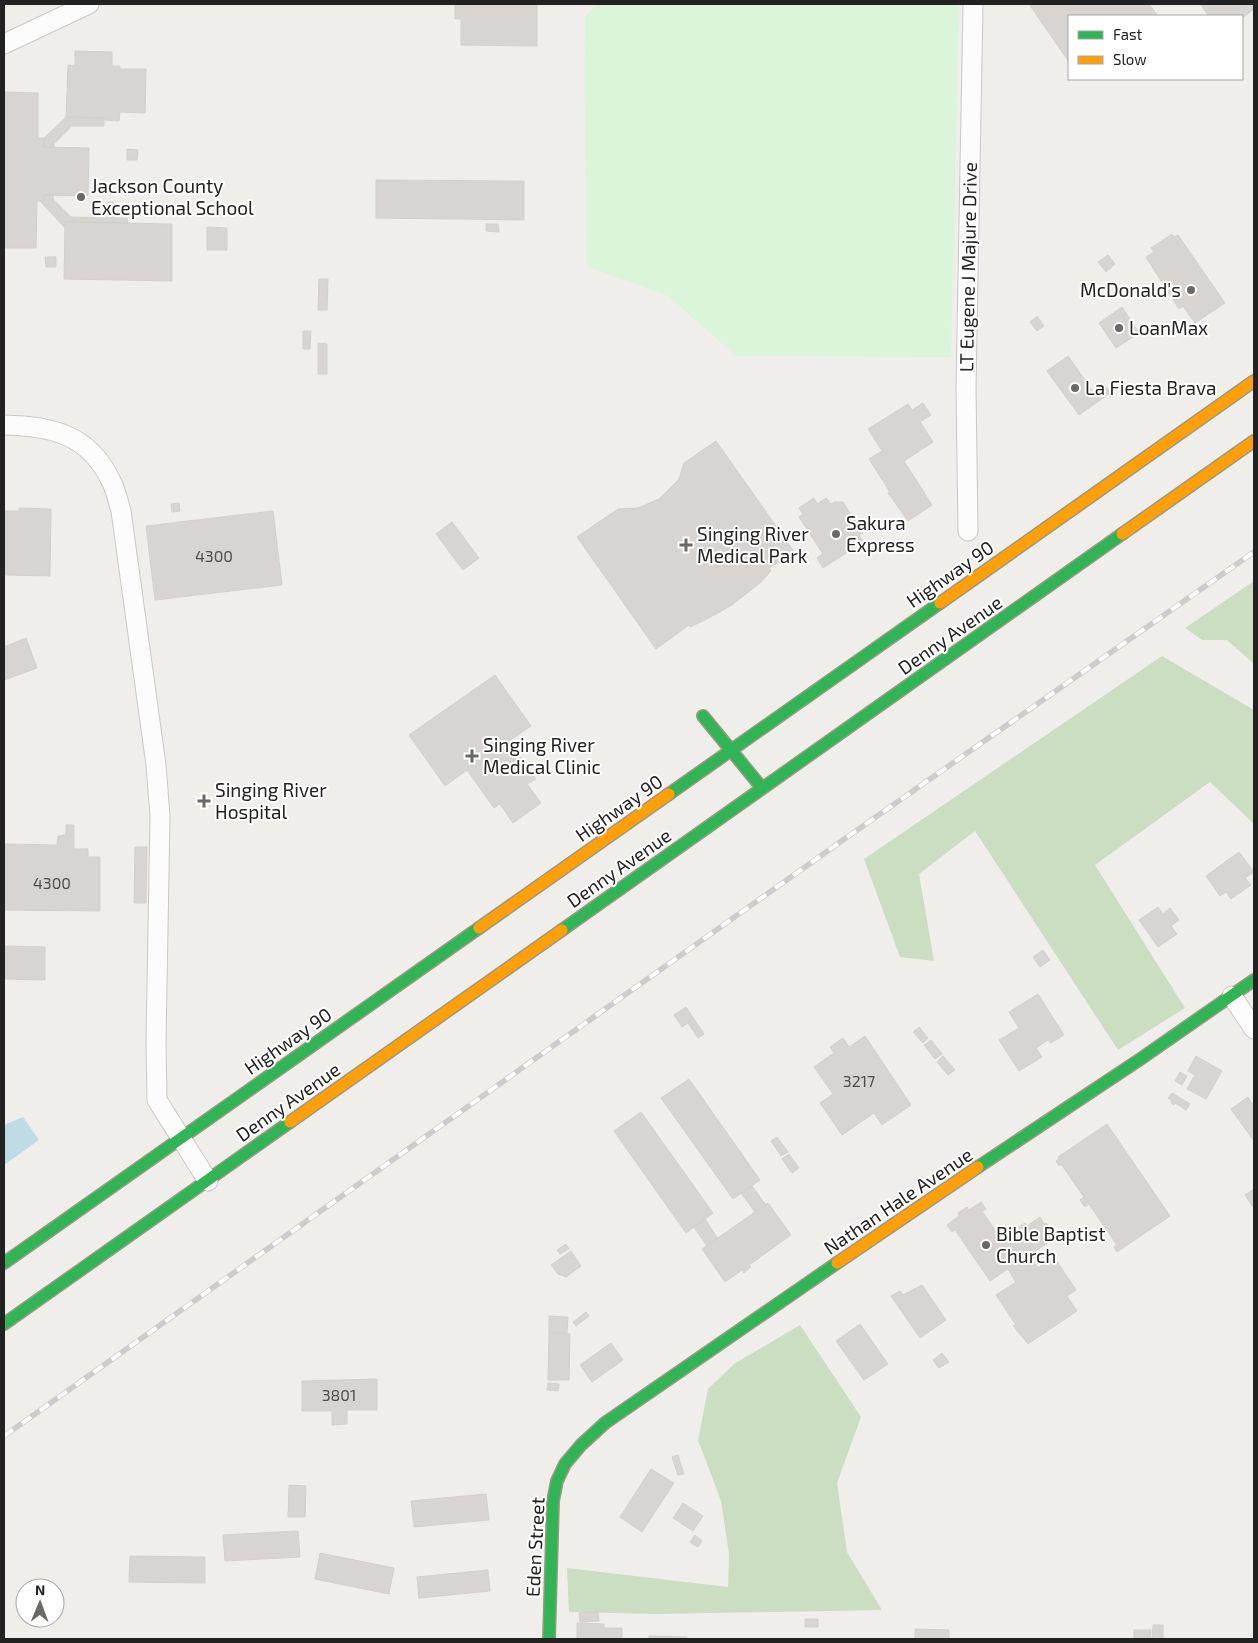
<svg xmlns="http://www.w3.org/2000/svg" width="1258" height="1643" viewBox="0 0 1258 1643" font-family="'Exo 2',sans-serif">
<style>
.forest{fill:#cbdec1}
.park{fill:#daf5da}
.water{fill:#bfdbe3}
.building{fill:#d7d4d2;stroke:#d3d0cc}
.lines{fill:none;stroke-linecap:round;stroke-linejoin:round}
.street-casing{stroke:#c9c8c7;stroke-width:21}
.fast-casing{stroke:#999a82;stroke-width:14}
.slow-casing{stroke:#999a82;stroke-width:14}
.street{stroke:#fdfcfc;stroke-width:19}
.fast{stroke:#30b455;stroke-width:11}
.slow{stroke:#ff9f0a;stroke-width:11}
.rail-casing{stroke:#ccc;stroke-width:5.5}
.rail{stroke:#fff;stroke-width:4;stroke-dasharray:11;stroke-linecap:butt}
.poi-dot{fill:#6a6968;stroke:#fff;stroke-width:2}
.labels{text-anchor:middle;stroke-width:4;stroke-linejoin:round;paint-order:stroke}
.number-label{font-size:16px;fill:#4f4e4e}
.poi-label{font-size:19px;fill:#222;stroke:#fff;text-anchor:start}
.street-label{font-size:19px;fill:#222;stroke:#fff}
</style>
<rect width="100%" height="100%" fill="#f0eeeb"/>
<path class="forest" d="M1254,581V664L1227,640H1202L1185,628Z
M1162,656L1254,710V824L1210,782L1095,865L1185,1008L1118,1050L975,831L919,874L934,961L900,957L864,859Z
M800,1325L861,1417L837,1483L847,1552L882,1610L657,1614L569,1612L567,1568L728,1587L729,1554L721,1501L698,1440L708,1389L734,1364Z"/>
<path class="park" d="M597,4H959L951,357L736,356L668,296L586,266L585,16Z"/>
<path class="water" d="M23,1117L39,1140L4,1165V1125Z"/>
<path class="building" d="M455,4H537V46L461,45V19H455Z
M1029,4H1149L1158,16H1069V62Z
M1200,4H1254V9L1242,18V16H1209Z
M75,51L112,52V66H120V69H146L145,113L120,112L119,121L104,120V118L66,117L68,65L75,66Z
M4,92L38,93V138H44V147L89,148L88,196L44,195V201H37L36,248H4Z
M66,117L104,118V126H72L54,144V147H44V138Z
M127,149L138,150L137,160H127Z
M376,180L524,181V220L376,218Z
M53,194V199L71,217L108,218V202H114V218H127L128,223L65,222L64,227L40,201H44V195Z
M65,222L172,224V281L64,279Z
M486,224H498L499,232L486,231Z
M207,227L227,228V250H207Z
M1172,234L1174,237L1178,235L1225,303L1195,323L1183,306L1179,309L1146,257L1154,252L1151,248Z
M1108,255L1115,264L1106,272L1098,262Z
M45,257H56V267H46Z
M319,279H328L327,310H318Z
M1122,307L1139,333L1116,348L1099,323Z
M1037,316L1044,326L1037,331L1030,322Z
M303,331H311L310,349H303Z
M318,343L327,344V374H318Z
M1068,356L1093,392L1104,384L1110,393L1079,415L1047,371Z
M923,403L931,415L920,422L933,442L904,461L932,505L908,521L888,493L890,492L869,459L882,451L868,429L908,404L912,410Z
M716,441L795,553L769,568L771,571L761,582L732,605L705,620L690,627L689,625L656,649L577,537L618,509L638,508L659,499L679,479L684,463Z
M814,498L817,504L826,498L831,504L834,502H843L863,533L859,535L863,542L823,568L817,558L823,554L799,517L803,514L799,508Z
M179,503L180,511L172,512L171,504Z
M19,508L51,509L50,576L4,575V511H19Z
M273,511L282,585L155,600L146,526Z
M452,522L479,558L463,570L436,534Z
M26,638L37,668L4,680V647Z
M495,675L531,726L509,741L536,779L527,784L541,803L513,823L500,804L494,808L467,770L445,786L409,735Z
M66,825H74V849H88V857H100V911L4,910V844L57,845L58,836L66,835Z
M135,847H147L146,903H134Z
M1239,852L1254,872L1245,878L1251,885L1231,899L1226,892L1220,896L1206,876Z
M1158,907L1163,914L1170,908L1179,920L1171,926L1177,934L1158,947L1139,920Z
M4,946L45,947V980L4,979Z
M1043,950L1050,960L1040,967L1033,957Z
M1038,994L1064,1035L1051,1043L1048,1040L1036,1048L1042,1057L1019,1071L999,1040L1019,1028L1009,1012Z
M686,1007L704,1034L698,1038L688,1023L682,1027L674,1015Z
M919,1027L928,1038L923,1043L913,1032Z
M865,1036L911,1105L882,1125L874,1113L842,1135L820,1103L833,1094L814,1067L834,1053L830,1047L843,1038L849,1047Z
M931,1040L942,1054L935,1059L924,1045Z
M943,1056L955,1070L948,1075L937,1062Z
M1196,1056L1222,1071L1206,1099L1187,1089L1195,1075L1188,1071Z
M1180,1072L1187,1076L1182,1085L1175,1081Z
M689,1079L760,1180L733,1199L661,1098Z
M1172,1093L1190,1104L1186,1110L1175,1103L1174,1105L1171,1103L1172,1101L1168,1098Z
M1248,1097L1254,1107V1141L1231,1109Z
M641,1112L713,1213L686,1233L614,1131Z
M1107,1124L1170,1216L1117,1252L1114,1247L1117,1245L1089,1204L1085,1207L1080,1200L1084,1197L1061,1164L1059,1166L1056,1161L1059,1159L1058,1157Z
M777,1137L788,1152L781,1156L771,1141Z
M789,1154L799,1168L792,1173L782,1159Z
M752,1186L766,1205L755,1212L741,1193Z
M1254,1189V1207H1253L1245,1195Z
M981,1202L986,1209L982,1211L1003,1242L1021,1230L1019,1227L1025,1223L1027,1226L1040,1217L1044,1224L1046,1223L1052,1230L1049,1232L1054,1239L1029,1255L1038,1268L1054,1257L1076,1290L1067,1296L1077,1311L1028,1344L1013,1326L1016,1325L996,1295L1016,1282L1008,1269L990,1281L955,1230L952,1232L947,1225L959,1216L958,1213L967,1207L969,1210Z
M768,1203L791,1235L749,1265L751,1267L744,1273L742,1270L725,1282L702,1249Z
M705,1219L718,1239L707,1246L694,1227Z
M566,1244L569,1249L560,1254L557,1250Z
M571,1251L581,1266L566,1277L558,1274L551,1265Z
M922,1285L946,1320L920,1338L891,1296L900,1291L903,1295Z
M586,1312L589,1316L576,1326L573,1322Z
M549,1316L568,1317L567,1333H549Z
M860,1324L888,1364L864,1380L836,1341Z
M549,1333L570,1334L569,1380H548Z
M611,1343L623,1360L592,1382L580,1365Z
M942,1353L949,1362L939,1368L933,1360Z
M377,1379V1410H347V1424L332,1425V1411H302V1381Z
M548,1383L559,1384L558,1391L547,1390Z
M678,1455L684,1474L678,1475L672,1457Z
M651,1469L674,1483L642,1532L620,1517Z
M289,1485L306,1486L305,1517H288Z
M486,1494L489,1520L414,1527L411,1501Z
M683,1503L703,1516L693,1531L673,1518Z
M298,1531L300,1557L225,1561L223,1535Z
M695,1535L702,1541L698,1547L690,1542Z
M320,1553L394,1568L389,1594L315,1579Z
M130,1556L205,1557V1583L129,1582Z
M488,1570L490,1591L419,1598L417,1577Z
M598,1612L599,1621L580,1622L579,1613Z
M805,1619H818V1627H805Z
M577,1623L604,1624V1628H622V1639H577Z
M1153,1625H1163V1639H1152Z
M915,1629L949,1630V1639H915Z
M1134,1630H1151L1150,1639H1134Z
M649,1636L687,1637V1639H649Z"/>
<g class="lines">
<defs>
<path id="street" d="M4,44L89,4
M4,425C51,426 89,434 111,481C116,490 118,501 121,511L156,765L160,816L156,1042L157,1100L208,1181
M968,531L966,388L973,4
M1232,996L1254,1029"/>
<path id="fast" d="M703,716L762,788
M669,794L940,603
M562,930L1122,534
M978,1167L1139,1060L1254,980
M4,1263L479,928
M4,1324L290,1122
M549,1639L553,1501L557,1481L565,1464L581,1445L605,1423L837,1263"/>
<path id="slow" d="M1122,534L1254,441
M940,603L1254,381
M479,928L669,794
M290,1122L562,930
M837,1263L978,1167"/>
</defs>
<use href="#street" class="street-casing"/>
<use href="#fast" class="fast-casing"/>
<use href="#slow" class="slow-casing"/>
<use href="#street" class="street"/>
<use href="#fast" class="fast"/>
<use href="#slow" class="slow"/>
<defs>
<path id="rail" d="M4,1436L843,840L1254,552"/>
</defs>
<use href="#rail" class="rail-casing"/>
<use href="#rail" class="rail"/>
</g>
<g class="poi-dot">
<circle cx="81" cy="197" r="5"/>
<circle cx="1191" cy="290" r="5"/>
<circle cx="1119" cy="328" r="5"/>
<circle cx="1075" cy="388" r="5"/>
<circle cx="836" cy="534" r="5"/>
<path d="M683.5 537.5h5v5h5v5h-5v5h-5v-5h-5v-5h5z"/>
<path d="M469.5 748.5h5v5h5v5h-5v5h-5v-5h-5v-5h5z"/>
<path d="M201.5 793.5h5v5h5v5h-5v5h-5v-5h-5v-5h5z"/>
<circle cx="986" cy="1245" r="5"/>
</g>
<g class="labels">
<g class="number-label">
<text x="214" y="562">4300</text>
<text x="52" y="889">4300</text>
<text x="859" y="1087">3217</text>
<text x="339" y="1401">3801</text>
</g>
<g class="poi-label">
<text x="91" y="193">Jackson County<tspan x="91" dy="22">Exceptional School</tspan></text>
<text x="1181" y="297" text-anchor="end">McDonald's</text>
<text x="1129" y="335">LoanMax</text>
<text x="1085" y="395">La Fiesta Brava</text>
<text x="846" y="530">Sakura<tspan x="846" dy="22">Express</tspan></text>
<text x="697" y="541">Singing River<tspan x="697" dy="22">Medical Park</tspan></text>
<text x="483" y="752">Singing River<tspan x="483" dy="22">Medical Clinic</tspan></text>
<text x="215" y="797">Singing River<tspan x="215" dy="22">Hospital</tspan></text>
<text x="996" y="1241">Bible Baptist<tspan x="996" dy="22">Church</tspan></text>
</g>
<g class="street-label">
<text transform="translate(968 267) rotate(-89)" y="7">LT Eugene J Majure Drive</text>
<text transform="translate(950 574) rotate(-35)" y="7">Highway 90</text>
<text transform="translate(950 635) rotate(-35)" y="7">Denny Avenue</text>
<text transform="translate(619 808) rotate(-35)" y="7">Highway 90</text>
<text transform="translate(619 868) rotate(-35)" y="7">Denny Avenue</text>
<text transform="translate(288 1041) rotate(-35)" y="7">Highway 90</text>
<text transform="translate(288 1102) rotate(-35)" y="7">Denny Avenue</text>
<text transform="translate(898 1201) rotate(-34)" y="7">Nathan Hale Avenue</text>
<text transform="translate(535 1547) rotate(-87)" y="7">Eden Street</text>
</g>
</g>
<rect width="1258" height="1643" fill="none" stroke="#222222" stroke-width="10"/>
<rect x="1068" y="15" width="175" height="65" fill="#ffffff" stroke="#a7a7a7"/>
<rect x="1078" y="31" width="25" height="8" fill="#30b455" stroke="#a7a7a7"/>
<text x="1113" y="40" font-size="15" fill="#222222">Fast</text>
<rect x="1078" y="56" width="25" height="8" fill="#ff9f0a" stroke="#a7a7a7"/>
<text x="1113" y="65" font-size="15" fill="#222222">Slow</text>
<g transform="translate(40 1603) rotate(1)"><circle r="24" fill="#ffffff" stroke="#a7a7a7"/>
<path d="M0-4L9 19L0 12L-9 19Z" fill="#6a6968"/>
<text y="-8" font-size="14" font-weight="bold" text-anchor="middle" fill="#222222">N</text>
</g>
</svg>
